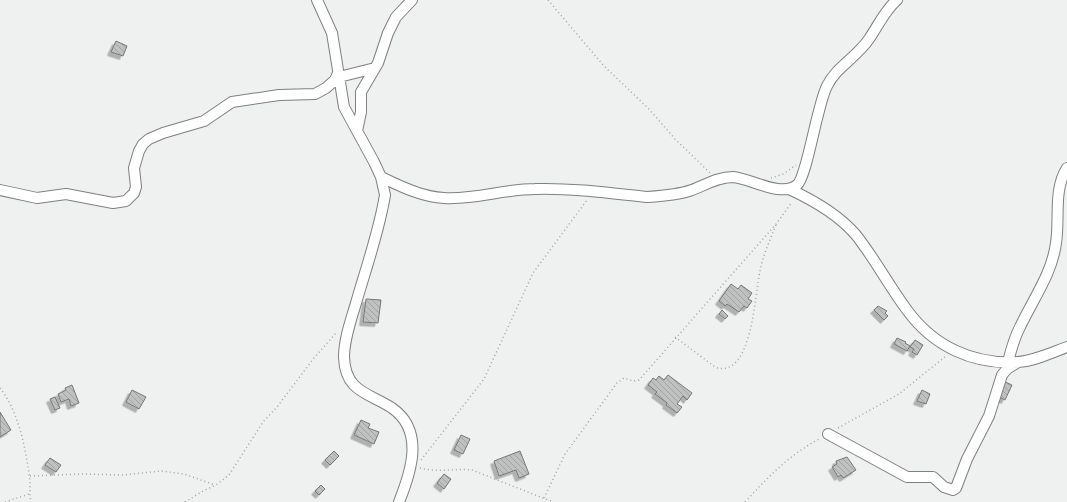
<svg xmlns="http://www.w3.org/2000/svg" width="1067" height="502" viewBox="0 0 1067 502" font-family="Poppins,sans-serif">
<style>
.building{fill:url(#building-back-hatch);stroke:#757876;filter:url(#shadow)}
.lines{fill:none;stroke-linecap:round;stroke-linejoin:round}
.street-casing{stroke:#7e817f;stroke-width:12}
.path{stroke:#a3a5a3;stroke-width:1.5;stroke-dasharray:1 3;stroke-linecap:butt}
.street{stroke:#fff;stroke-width:10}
</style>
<defs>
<pattern id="building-back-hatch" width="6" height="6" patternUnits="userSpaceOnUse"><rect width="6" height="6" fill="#bec1bf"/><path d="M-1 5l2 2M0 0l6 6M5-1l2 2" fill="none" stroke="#a3a5a4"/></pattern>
<filter id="shadow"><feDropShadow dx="-3.5" dy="3.5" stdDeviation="0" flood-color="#0004"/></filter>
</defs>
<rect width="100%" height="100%" fill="#eef1ef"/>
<path class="building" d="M116,41L127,46L123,56L111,52Z
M731,284L738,289L741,285L752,293L748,299L752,301L747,308L744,306L739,312L727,304L725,306L719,301Z
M366,299L381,300L378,323L363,322Z
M878,306L887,311L885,313L888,316L884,320L874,310Z
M722,310L728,316L725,319L719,314Z
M897,338L906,342L905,343L910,346L907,351L894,344Z
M915,340L923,345L917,355L912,352L914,349L910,347Z
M668,375L692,393L687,400L683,396L677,404L682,407L677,413L666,405L667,403L655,394L657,392L648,385L653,378L656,380L659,376L664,380Z
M1003,381L1012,385L1005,400L997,396Z
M72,385L79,403L71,406L69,399L61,402L58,394L66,390L65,388Z
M132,390L146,397L139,409L126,402Z
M922,390L930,394L926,404L917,401Z
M55,397L60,408L55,410L50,399Z
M0,412L11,430L0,437Z
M361,420L370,424L368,428L379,432L374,444L354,435Z
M461,435L470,439L463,454L454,450Z
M334,451L339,456L330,465L325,460Z
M520,451L529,474L519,478L516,470L499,476L494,461Z
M847,457L856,470L843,478L841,475L838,477L832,467L837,464L836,461Z
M50,458L61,465L56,472L45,465Z
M444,474L451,479L444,489L437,483Z
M321,485L325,489L319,495L315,491Z"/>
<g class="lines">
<defs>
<path id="street" d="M317,0L332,33L344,107L374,162L381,177L385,195C379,232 366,268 356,303C351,320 344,339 344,357C345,392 369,393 392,408C425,431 411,472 399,502
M339,77L375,68
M357,131L361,112V92L378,63L388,33L396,17L412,0
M381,177C400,186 422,197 444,198C475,200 504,189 535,189C573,188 610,193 647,197C662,196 678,195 692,190C705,185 718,177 733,177C750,178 781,198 797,185C807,177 817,105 827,86C836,67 857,57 869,39C878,26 885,10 897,0
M789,189C813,200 838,214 856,235C875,259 889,286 907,310C933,346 973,365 1018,362C1034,361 1051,353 1067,347
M0,190L37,198L66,194L113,203L126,201L134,193L136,187L134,168L139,151L143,144L149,139L163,133L204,121L232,102L279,95L315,94L326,88L335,80L338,73
M1008,362C1011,350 1014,338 1020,327C1033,299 1052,274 1056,243C1060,218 1053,190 1067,168
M828,434L907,477H933L944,487L953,490L956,488L967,459L989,416L1002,375L1007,369L1018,362"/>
</defs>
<use href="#street" class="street-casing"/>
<path class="path" d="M548,0L604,66L649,109L675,139L710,173
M771,178L783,174L796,165
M675,337L715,367C752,381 755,293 760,271C763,255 770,240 776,225
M0,388C18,411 25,445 29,474C31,484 29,493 31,502
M838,428L899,394L946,356
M421,460L484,379L533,273L587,200
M420,468C438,473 455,468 472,470L553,502
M30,476L82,474L123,475L161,471L184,474L215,485
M544,498L565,454L617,383L624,378L633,381L639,380L777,223L792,202
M5,502L29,494
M185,502L203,491L216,485L229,475L263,422L277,407L314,358L337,332
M745,502C769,476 789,455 821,438"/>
<use href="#street" class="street"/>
</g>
</svg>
